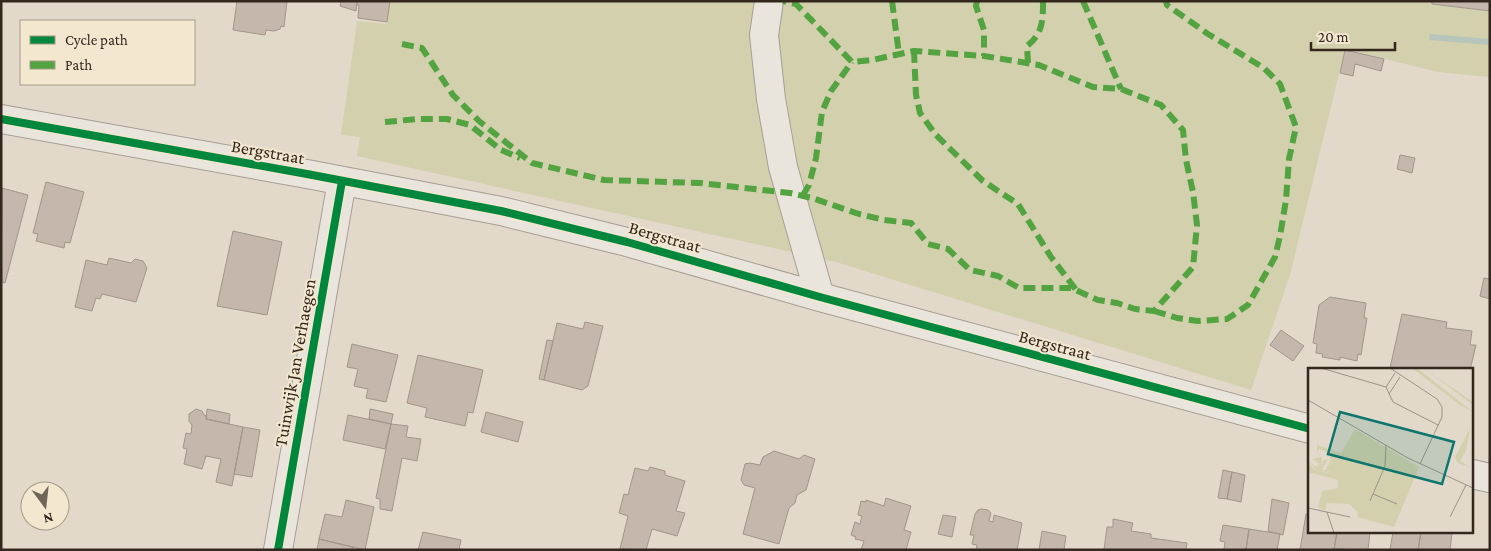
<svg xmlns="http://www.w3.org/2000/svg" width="1491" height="551" viewBox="0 0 1491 551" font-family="'Crimson Pro',serif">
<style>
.green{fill:#d3d0ad}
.water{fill:#b6c6bb}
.building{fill:#c5b7ac;stroke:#a2958a}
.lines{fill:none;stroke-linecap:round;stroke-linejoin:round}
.minor-casing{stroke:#a79e94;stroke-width:30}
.minor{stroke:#eae5dc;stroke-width:28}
.quiet{stroke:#53a341;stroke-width:6;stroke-dasharray:12 6;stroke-linecap:butt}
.cycleway-casing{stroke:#f3e7d0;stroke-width:11}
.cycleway{stroke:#00873e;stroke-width:8}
.labels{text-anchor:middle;stroke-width:4;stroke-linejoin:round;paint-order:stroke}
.street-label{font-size:18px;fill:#34271d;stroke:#f3e7d0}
.inset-road{fill:none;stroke:#9c9285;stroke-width:1}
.view{fill:#0f766e;fill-opacity:0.15;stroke:#0f766e;stroke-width:2.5}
.inset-edge{fill:none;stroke:#34271d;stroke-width:2.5}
</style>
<rect width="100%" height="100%" fill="#e2d9cb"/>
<path class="green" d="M390,1H1432V4L1490,11V77L1438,72L1345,49L1290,275L1251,390L836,262L357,156L360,137L341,135L357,21L387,24Z"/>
<path class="water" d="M1430,34L1490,39V45L1429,40Z"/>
<path class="building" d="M237,1H287L284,27L281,26L280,29L274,31L266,30L265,35L233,30Z
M341,1H357L356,11L340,6Z
M357,1H390L387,22L358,18L359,5H357Z
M1432,1H1490V11L1432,4Z
M1345,50L1384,59L1381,71L1355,64L1353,76L1340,73Z
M1400,155L1415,158L1412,173L1397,169Z
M46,182L84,192L70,243L65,242L64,248L36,241L38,234L33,233Z
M2,188L28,195L5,283L1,282Z
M233,231L282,242L267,315L217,306Z
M109,258L131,263L135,259L143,261L147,268L136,302L102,294L100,299L96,298L92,311L75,307L86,260L107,265Z
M1484,278L1490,279V299L1480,296Z
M1330,297L1366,303L1364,318H1367L1361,355L1358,354L1357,361L1340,357V360L1322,357L1323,354L1316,353L1317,344L1313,343L1319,305Z
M1402,314L1447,322L1446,328L1472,331L1470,345H1476L1470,370L1390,368Z
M585,322L603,326L588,386L582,390L544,380L557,323L583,329Z
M1281,330L1304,346L1293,361L1270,345Z
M547,340L553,341L544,380L539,379Z
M352,344L398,355L386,402L366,398L368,389L354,386L358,369L347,367Z
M418,355L483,370L473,413L468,412L465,426L425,417L427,408L407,403Z
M196,409L202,411L204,415L207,416L206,419L243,427L232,486L216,482L221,459L206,456L202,469L184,464L187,449L183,448L186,433L191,434L192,425L189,421V414Z
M207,409L230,414L229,424L206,419Z
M370,409L393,414L391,424L369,419Z
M486,412L523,422L518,442L481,432Z
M348,415L391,424L385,449L343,440Z
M391,424L408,426L406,437L421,439L417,461L402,458L392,511L380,509V499L376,498Z
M243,427L260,430L252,477L234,474Z
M774,451L799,459L804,455L815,459L806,490L797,495L795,503L789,508L779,544L743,534L755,488L744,485L741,480L745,464L750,463L760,465L763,457Z
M650,467L665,471V475L685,481L676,511L685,513L677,536L652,529L646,550L620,549L628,516L619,513L624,494L628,495L635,468L648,471Z
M1223,470L1232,472L1227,499L1218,498Z
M1232,472L1245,475L1241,502L1227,499Z
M886,498L911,506L904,530L911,532L906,550H861L864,541L855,539L856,537L851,535L855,522L860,524L862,516L858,515L861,501L866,502V500L884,506Z
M1272,499L1289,503L1283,535L1268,531Z
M346,500L374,507L365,550L319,539L325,514L342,517Z
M982,509L988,510L991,513L989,521L993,522L994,515L1022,523L1017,550H976L977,545L972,544L974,535H970L975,514L978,510Z
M1306,514L1310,515V532H1337L1334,550H1300Z
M943,515L956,517L952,537L938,534Z
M1113,519L1133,523L1131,531L1151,534V538L1187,543L1186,550H1104L1107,527H1113Z
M1223,525L1249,529L1246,550H1224L1225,542L1220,541Z
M1249,529L1280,534L1277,550H1246Z
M1042,531L1066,536L1064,550H1039Z
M423,532L461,540L459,550H418Z
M1337,532H1370L1368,550L1334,549Z
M1393,532H1421L1418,550H1390Z
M1421,532L1452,533L1450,550H1418Z
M319,539L353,547V550H317Z"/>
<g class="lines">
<defs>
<path id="minor" d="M769,1L764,35L771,99L783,167L820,297
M1,119L307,174L501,211L627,242L820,297L1310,429
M1472,474L1490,478
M278,550L342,181"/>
</defs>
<use href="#minor" class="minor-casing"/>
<use href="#minor" class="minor"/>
<path class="quiet" d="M892,1L899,54
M977,1L976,6L984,30V56
M1083,1L1121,89
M402,44L422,48L453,95L479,121L532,163L604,180L700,183L790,193L812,198L859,214L884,220L911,223L928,244L948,249L970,270L998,276L1019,288H1071L1098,300L1117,303L1135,309L1154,311L1193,267L1197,225L1193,192L1186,160L1183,130L1161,105L1121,89L1093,87L1039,65L984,56L914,51L872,60L852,62L796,4L783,1
M914,51L916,95L920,113L936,135L983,181L1018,204L1051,257L1077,291
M1028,63L1027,46C1043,33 1043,21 1043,1
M385,122L418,119H447L470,125L501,150L520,158
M803,195L809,185L816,158L822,112L831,91L852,62
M1154,311L1177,318L1198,321L1227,319L1248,305L1275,257L1280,236L1286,200L1289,159L1296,127L1280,84L1264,68L1208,34L1167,5L1166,1"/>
<defs>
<path id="cycleway" d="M1,119L307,174L501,211L627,242L820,297L1310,429
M278,550L342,181"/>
</defs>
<use href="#cycleway" class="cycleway-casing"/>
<use href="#cycleway" class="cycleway"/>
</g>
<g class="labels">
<g class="street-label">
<text transform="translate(268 152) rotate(10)" y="6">Bergstraat</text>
<text transform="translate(665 237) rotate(16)" y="6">Bergstraat</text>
<text transform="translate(1055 345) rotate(15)" y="6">Bergstraat</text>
<text transform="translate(295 363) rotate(-80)" y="6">Tuinwijk Jan Verhaegen</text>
</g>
</g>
<g transform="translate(1308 368)">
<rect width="165" height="165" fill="#e2d9cb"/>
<path d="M104,0H109L165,44L152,37ZM115,0L165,34V37L153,28ZM47,61L111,99L86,159L49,149L50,144L41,136L19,135L17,142L10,140L14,123L30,120V112L0,104V95L7,102L19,105L23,103L18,104L8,102L0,93L8,99L12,96L5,91L13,89L14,92L12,101L16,92L20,91L14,101L17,103L23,91L21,89L25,87L11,81L9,84V77L33,85ZM162,61L158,83L152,93L162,99L150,95L147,89Z" fill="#d3d0ad"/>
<path class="inset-road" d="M13,0L78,19L85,34L130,57M82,0L129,31L134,39V49L112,96M78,19L87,5M81,26L92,9M0,32L100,90L165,120M65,126L89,136M62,133L77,98L78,77M0,140L42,149M19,144L26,165M142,149L158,117"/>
<path class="view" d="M32,44L146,74L134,116L20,86Z"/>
<rect width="165" height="165" class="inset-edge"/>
</g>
<rect width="1491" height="551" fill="none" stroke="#34271d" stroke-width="5"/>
<rect x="20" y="20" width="175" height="65" fill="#f3e7d0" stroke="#a79a88"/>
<rect x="30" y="36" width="25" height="8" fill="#00873e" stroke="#a79a88"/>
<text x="65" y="45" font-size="15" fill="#34271d">Cycle path</text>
<rect x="30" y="61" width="25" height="8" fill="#53a341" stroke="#a79a88"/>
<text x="65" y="70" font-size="15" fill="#34271d">Path</text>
<g transform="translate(45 506) rotate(165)"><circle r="24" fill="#f3e7d0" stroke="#a79a88"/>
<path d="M0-4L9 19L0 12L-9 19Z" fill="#71655a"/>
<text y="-8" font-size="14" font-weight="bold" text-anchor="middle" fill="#34271d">N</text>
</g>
<path d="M1311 42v8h84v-8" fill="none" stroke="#34271d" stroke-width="2.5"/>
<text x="1318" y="42" font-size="15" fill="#34271d" stroke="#f3e7d0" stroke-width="4" paint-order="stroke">20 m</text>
</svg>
